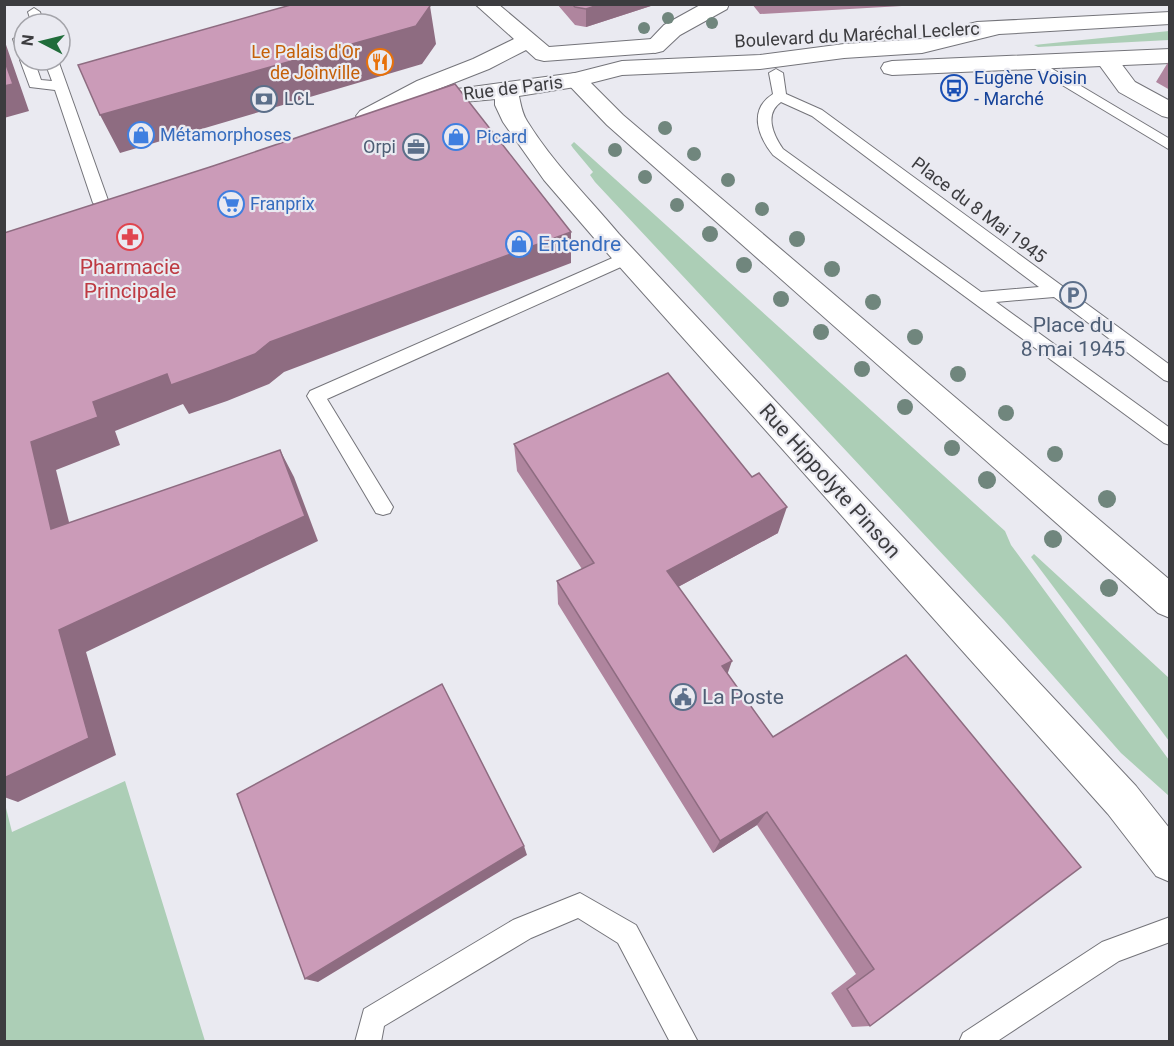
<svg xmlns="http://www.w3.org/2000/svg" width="1174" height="1046" viewBox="0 0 1174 1046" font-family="Roboto,sans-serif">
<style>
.green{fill:#acceb6}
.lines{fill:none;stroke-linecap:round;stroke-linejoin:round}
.service-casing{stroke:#74747a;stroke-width:2}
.minor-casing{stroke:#74747a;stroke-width:2}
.tertiary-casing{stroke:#74747a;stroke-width:2}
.secondary-casing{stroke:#74747a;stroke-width:2}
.primary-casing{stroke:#74747a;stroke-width:2}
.service{fill:#fff;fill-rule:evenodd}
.minor{fill:#fff;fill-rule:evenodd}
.tertiary{fill:#fff;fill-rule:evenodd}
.secondary{fill:#fff;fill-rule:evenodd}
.primary{fill:#fff;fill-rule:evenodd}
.tree{fill:#70867d}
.wall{fill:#af859e}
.shaded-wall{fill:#8e6c81}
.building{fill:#cb9bb8;stroke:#8e6c81;stroke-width:1.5}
.labels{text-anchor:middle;stroke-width:4.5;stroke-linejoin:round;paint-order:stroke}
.far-street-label{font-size:18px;fill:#3c3c3f;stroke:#eaeaf1}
.far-food-label{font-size:18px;fill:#c56008;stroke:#eaeaf1;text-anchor:end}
.far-transit-label{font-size:18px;fill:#164399;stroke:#eaeaf1;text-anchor:start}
.far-service-label{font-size:18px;fill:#4e5e75;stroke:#eaeaf1;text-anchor:start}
.far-shop-label{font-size:18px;fill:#366cbe;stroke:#eaeaf1;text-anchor:start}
.shop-label{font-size:21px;fill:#366cbe;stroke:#eaeaf1;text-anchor:start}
.health-label{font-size:21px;fill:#be3a42;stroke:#eaeaf1}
.service-label{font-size:21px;fill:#4e5e75;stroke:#eaeaf1}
.street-label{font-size:21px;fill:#3c3c3f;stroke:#eaeaf1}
</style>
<rect width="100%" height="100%" fill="#eaeaf1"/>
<path class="green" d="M1169,31V40L1038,47L1034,45Z
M574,142L1005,531L1011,545L1169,760V796L1121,753L1004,620L595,182L590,175L593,172L573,148L571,145Z
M1034,554L1169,678V741L1031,557Z
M125,781L205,1041H5V804L12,832Z"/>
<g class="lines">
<defs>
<path id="service" d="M34,8L40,12L44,24H32L28,12Z
M20,35L24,36V55L17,51L13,39Z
M22,57L24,60H34L41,80L52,81L44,60H58L109,203L106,207L101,208L93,203L55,90L30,87L20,60Z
M1034,58L1170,139V150L1029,65L1027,62Z
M776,69L783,73L786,94L822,110L1170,365V382L1164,380L1054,297L996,302L1170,428V445L1164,443L773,155C758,136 748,110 773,94L769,73ZM781,102L812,116L1039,287L981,292L783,149C773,135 764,114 781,102Z
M626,252L632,254L634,258L632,262L327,399L393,507L390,513L383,515L376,513L310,401L307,396L310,391Z
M580,893L636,925L698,1042H670L618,943L578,918L531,938L384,1026L381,1042H355L364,1009L513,920Z
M1170,917V942L1119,961L996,1042H959L963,1033L1102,942Z"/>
<path id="minor" d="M1106,52L1114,54L1135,82L1170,101V118L1162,116L1119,92L1095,59L1098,54Z
M507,84L515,86C521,95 519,108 527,121C552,162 588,197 619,234L1136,786L1170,829V882L1156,876L1108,814L601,246L544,180L503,122L495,105V91L499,86Z"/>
<path id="tertiary" d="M702,4H729L727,9L680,35L663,51L655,53L647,51L644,46L664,25Z"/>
<path id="secondary" d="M575,73L583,75L623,115L1170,580V618L1158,613L607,125L564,80L567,75Z"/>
<path id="primary" d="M475,4H498L549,47L652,39L660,41L663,46L660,51L652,53L544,61L536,59L526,50L489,69L428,93L575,73L622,61L760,55L844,44L922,39L966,29L969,24L977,22L1170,12V24L999,34L922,53L844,58L760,69L622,75L575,87L507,98L452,103L421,109L413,107L410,103C395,111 377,126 360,121L356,116L360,111L417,81L473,59L514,39Z
M1170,49V63L892,75L884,73L881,68L884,63L892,61Z"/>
</defs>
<use href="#service" class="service-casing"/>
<use href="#minor" class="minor-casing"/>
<use href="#tertiary" class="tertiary-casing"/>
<use href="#secondary" class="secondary-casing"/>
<use href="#primary" class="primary-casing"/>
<use href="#service" class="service"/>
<use href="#minor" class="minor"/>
<use href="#tertiary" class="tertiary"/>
<use href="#secondary" class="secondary"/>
<use href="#primary" class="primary"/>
</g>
<g class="tree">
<circle cx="668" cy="18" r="6"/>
<circle cx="712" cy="23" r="6"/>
<circle cx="644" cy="28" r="6"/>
<circle cx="665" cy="128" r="7"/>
<circle cx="615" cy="150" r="7"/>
<circle cx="694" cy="154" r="7"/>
<circle cx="645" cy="177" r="7"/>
<circle cx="728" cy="180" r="7"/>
<circle cx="677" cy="205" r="7"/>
<circle cx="762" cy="209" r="7"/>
<circle cx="710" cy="234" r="8"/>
<circle cx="797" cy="239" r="8"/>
<circle cx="744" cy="265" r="8"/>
<circle cx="832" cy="269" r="8"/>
<circle cx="781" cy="299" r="8"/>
<circle cx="873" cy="302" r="8"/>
<circle cx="821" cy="332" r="8"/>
<circle cx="915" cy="337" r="8"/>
<circle cx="862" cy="369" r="8"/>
<circle cx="958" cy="374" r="8"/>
<circle cx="905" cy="407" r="8"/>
<circle cx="1006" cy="413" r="8"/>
<circle cx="952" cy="448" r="8"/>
<circle cx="1055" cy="454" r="8"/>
<circle cx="987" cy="480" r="9"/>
<circle cx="1107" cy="499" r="9"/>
<circle cx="1053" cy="539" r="9"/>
<circle cx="1109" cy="588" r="9"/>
</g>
<path class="wall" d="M557,4H657L586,27L575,25Z
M752,4H937L760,14Z
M1170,59V90L1156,82Z
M514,444L778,533L678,587L727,674L773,737L906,655L870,1026L852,1027L831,993L856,974L757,825L713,853L558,604L557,581L582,569L517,471Z"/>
<path class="shaded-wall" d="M601,4H657L586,27V9Z
M430,6L436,44L422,64L120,153L100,115Z
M4,39L29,111L4,118Z
M571,232V263L284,372L269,384L227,401L189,414L183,404L115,431L120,445L56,470L77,554L51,529L31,442L93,402L167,374L270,342Z
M280,450L294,477L318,541L86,652L116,755L18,802L4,797V778L59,630Z
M787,507L778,533L663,595L667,571Z
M732,661L725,681L722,666Z
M767,812L757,825L713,853L720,841Z
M524,846L527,855L318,982L305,979Z"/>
<path class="building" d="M294,4H429L430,6L416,26L100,115L78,65Z
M572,4H601L586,9L575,7Z
M4,59L13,84L4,86Z
M455,84L571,232L270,342L255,354L210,371L171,385L167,374L93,402L98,417L31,442L51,529L280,450L305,516L59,630L89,738L4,778V233L213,166Z
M668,373L752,477L759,473L787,507L667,571L732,661L722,666L773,737L906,655L1081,867L870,1026L847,989L874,969L767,812L720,841L557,581L594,563L514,444Z
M442,684L524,846L305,979L237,794Z"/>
<defs>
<symbol id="restaurant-ring" viewBox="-11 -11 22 22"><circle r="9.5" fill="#eaeaf1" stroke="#e8710a" stroke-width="1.5"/><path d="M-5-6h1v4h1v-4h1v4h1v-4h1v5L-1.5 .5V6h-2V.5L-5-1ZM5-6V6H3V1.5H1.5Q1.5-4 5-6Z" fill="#e8710a"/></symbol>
<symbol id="bus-ring" viewBox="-11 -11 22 22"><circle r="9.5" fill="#eaeaf1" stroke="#1a4fb4" stroke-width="1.5"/><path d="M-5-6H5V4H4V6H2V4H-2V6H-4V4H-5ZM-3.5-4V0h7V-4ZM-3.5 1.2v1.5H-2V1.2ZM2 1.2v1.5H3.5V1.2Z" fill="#1a4fb4"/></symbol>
<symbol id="bank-ring" viewBox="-11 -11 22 22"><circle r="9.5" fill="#eaeaf1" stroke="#5c6f8a" stroke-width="1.5"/><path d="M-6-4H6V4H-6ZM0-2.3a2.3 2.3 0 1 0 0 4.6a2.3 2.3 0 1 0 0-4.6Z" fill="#5c6f8a"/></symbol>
<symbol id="shop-ring" viewBox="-11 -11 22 22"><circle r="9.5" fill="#eaeaf1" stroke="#3f7fe0" stroke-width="1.5"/><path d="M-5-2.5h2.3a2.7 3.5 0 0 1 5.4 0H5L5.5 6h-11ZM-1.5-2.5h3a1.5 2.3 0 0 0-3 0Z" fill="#3f7fe0"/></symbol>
<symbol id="office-ring" viewBox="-11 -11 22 22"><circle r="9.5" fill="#eaeaf1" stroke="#5c6f8a" stroke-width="1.5"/><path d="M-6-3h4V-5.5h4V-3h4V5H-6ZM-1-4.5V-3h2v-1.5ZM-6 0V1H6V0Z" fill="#5c6f8a"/></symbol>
<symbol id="supermarket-ring" viewBox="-11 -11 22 22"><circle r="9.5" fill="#eaeaf1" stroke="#3f7fe0" stroke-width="1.5"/><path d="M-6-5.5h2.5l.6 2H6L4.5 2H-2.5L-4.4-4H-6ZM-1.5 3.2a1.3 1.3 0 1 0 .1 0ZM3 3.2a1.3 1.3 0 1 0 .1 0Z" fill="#3f7fe0"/></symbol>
<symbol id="pharmacy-ring" viewBox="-11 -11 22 22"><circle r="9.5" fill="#eaeaf1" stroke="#e0444e" stroke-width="1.5"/><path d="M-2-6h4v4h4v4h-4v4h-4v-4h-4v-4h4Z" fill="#e0444e"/></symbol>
<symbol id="parking-ring" viewBox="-11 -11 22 22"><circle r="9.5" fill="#eaeaf1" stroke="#5c6f8a" stroke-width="1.5"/><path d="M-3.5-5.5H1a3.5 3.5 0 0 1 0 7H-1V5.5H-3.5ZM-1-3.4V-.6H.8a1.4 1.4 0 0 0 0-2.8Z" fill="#5c6f8a"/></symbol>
<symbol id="civic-ring" viewBox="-11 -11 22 22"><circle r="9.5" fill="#eaeaf1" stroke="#5c6f8a" stroke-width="1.5"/><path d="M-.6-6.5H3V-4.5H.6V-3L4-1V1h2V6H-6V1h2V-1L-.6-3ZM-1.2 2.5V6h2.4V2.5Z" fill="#5c6f8a"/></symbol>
</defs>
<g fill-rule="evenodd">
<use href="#restaurant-ring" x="365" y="47" width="30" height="30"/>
<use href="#bus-ring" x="939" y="73" width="30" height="30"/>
<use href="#bank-ring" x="249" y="84" width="30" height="30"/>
<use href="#shop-ring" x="126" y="120" width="30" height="30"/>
<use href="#shop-ring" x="441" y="122" width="30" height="30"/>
<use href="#office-ring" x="401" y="132" width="30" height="30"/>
<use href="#supermarket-ring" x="216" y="189" width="30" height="30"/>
<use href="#pharmacy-ring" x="115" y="222" width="30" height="30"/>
<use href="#shop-ring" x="504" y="229" width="30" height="30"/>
<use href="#parking-ring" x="1058" y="280" width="30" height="30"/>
<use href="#civic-ring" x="668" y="682" width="30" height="30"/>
</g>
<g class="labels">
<g class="far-street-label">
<text transform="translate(857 35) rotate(-3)" y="6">Boulevard du Maréchal Leclerc</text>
<text transform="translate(513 88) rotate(-7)" y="6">Rue de Paris</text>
<text transform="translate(979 210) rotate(37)" y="6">Place du 8 Mai 1945</text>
</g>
<g class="far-food-label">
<text x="360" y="58">Le Palais d'Or<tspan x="360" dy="21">de Joinville</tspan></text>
</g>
<g class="far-transit-label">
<text x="974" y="84">Eugène Voisin<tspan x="974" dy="21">- Marché</tspan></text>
</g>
<g class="far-service-label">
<text x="284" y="105">LCL</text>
<text x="396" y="153" text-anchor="end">Orpi</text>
</g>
<g class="far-shop-label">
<text x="160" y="141">Métamorphoses</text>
<text x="476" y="143">Picard</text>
<text x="250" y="210">Franprix</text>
</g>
<g class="shop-label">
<text x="538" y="251">Entendre</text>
</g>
<g class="health-label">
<text x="130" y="274">Pharmacie<tspan x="130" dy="24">Principale</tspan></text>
</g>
<g class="service-label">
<text x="1073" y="332">Place du<tspan x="1073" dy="24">8 mai 1945</tspan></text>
<text x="702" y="704" text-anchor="start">La Poste</text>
</g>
<g class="street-label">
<text transform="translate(830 481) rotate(48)" y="7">Rue Hippolyte Pinson</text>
</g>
</g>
<rect width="1174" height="1046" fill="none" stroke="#3c3c3f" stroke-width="12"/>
<g transform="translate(42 42) rotate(277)"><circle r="28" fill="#eaeaf1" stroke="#a4a4aa" stroke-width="1.5"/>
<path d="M0-4.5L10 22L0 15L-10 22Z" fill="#206c3a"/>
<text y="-9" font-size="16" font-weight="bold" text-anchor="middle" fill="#3c3c3f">N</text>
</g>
</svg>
